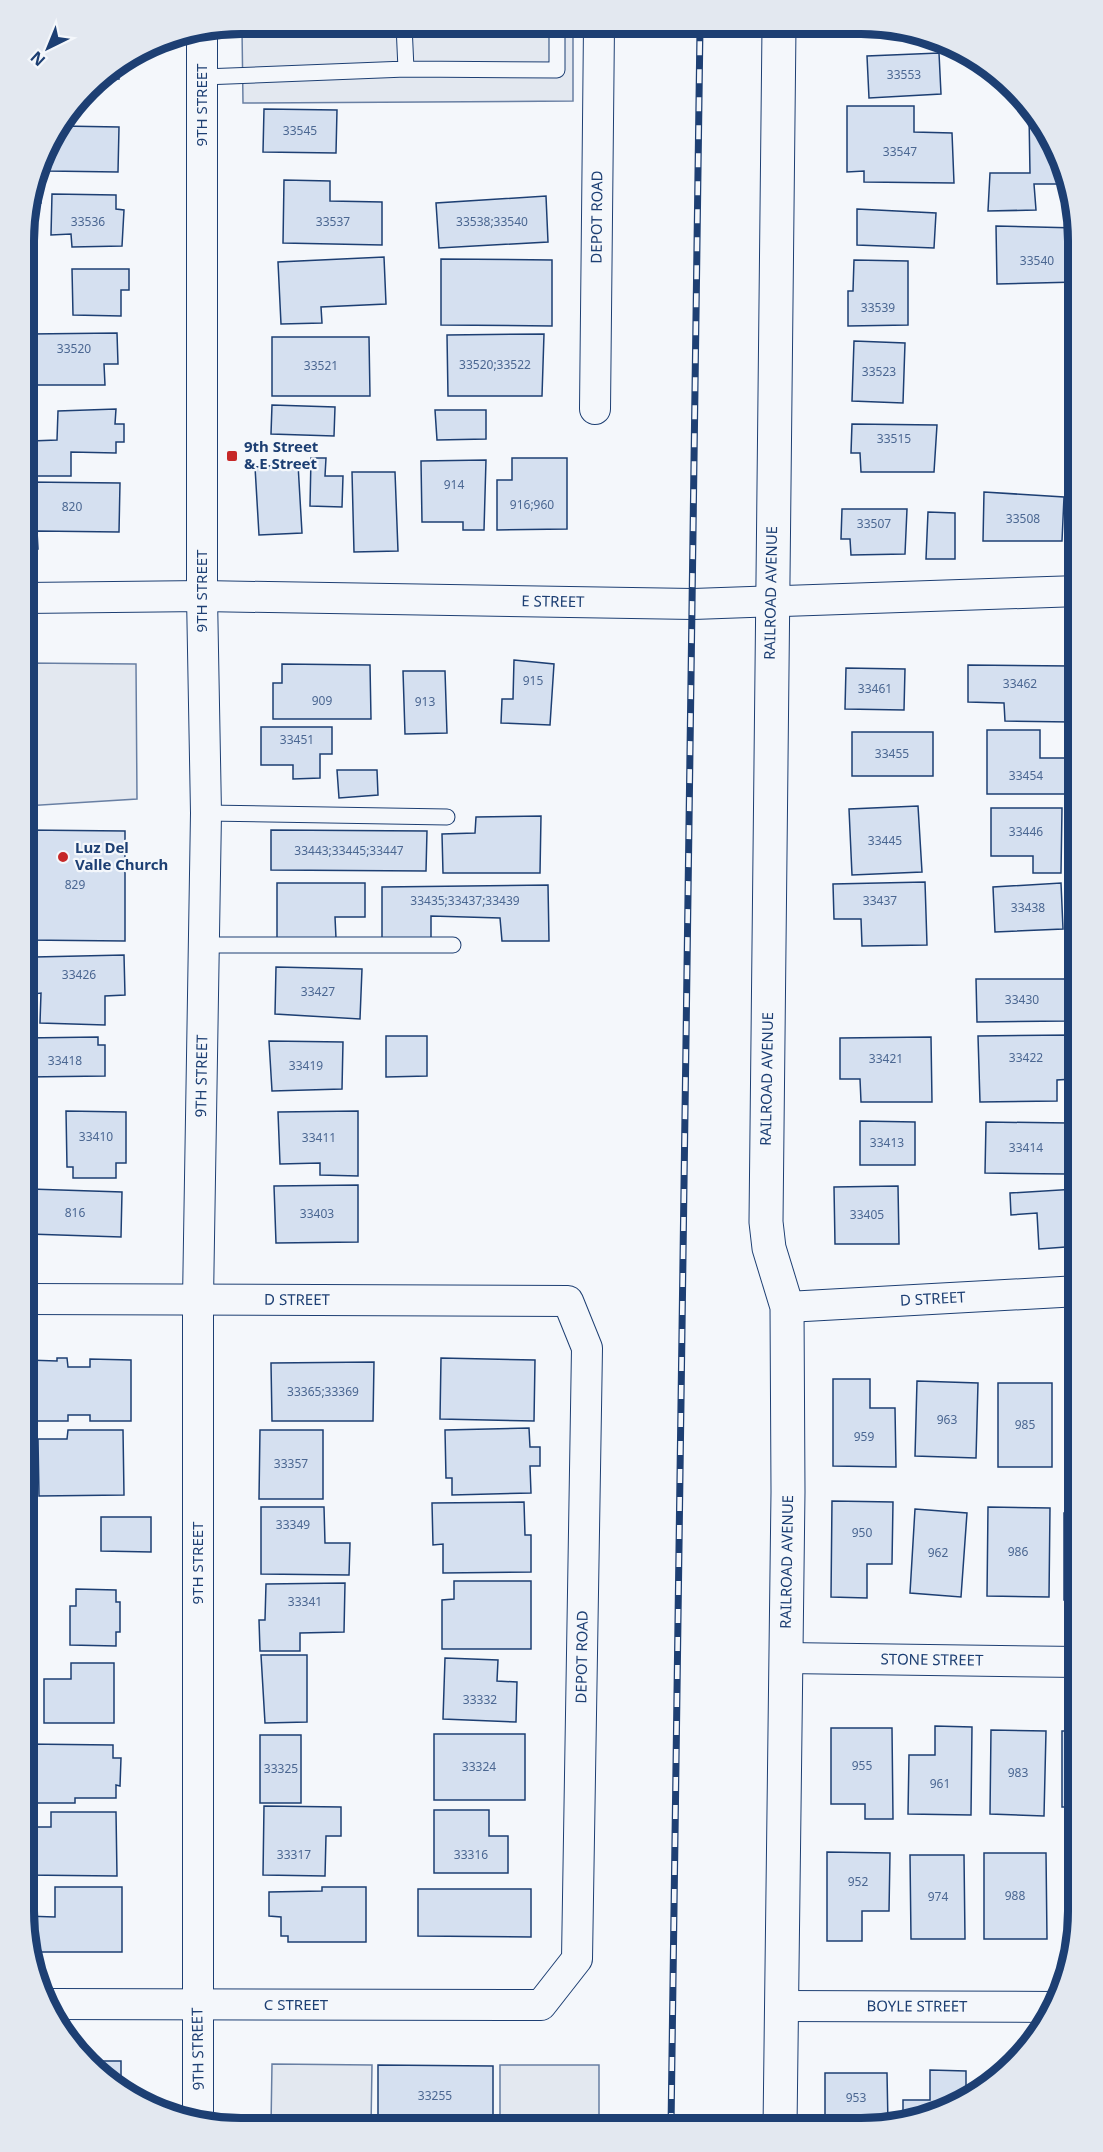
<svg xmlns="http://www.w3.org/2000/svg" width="1103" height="2152" viewBox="0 0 1103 2152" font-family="'Noto Sans',sans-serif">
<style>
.parking{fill:#e3e8f0;stroke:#687fa3;stroke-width:1.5}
.building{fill:#d5e0f0;stroke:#1d3f73;stroke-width:1.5}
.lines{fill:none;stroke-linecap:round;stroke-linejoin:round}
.service-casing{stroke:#1d3f73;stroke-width:17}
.minor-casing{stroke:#1d3f73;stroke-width:32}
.tertiary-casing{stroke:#1d3f73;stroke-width:35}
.service{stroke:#f4f7fb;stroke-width:15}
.minor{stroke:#f4f7fb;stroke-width:30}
.tertiary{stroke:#f4f7fb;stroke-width:33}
.rail-casing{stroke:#1d3f73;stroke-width:7}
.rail{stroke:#f4f7fb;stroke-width:4.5;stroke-dasharray:14;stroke-linecap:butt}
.poi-dot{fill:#c62828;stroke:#f4f7fb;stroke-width:2}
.labels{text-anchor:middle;stroke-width:4.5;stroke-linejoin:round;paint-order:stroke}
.number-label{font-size:12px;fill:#4b6792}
.street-label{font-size:15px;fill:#1d3f73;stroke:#f4f7fb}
.poi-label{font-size:15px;font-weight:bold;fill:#1d3f73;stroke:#f4f7fb;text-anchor:start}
.rim{fill:none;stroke:#1d3f73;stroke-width:8}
</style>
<rect width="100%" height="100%" fill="#f4f7fb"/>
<path class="parking" d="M290,25L291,34H386L387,25L573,26V101L243,103L242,29H272V26Z
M25,663L136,664L137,799L25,806Z
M272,2064L372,2065L371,2127L271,2126Z
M500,2065H599V2127H500Z"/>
<path class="building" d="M272,24L386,25V33L291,34V25Z
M860,28H904L917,35L861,37Z
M939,53L941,94L869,98L867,56Z
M118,66L119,79H97L98,78Z
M1000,75L1005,78L1008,83H1000Z
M847,106H914V132L952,133L954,183L864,182V171L847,172Z
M264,109L337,110L336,153L263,152Z
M1029,114L1068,172L1070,184H1034L1036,210L988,211L990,173H1030Z
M61,126L119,127L118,172L47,171V144Z
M40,180L41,203L34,204V232H26V213L36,181Z
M284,180L330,181V201L382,202V245L283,243Z
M52,194L116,195V209L124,210L122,246L72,247L71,234L51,235Z
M546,196L548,242L439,248L436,203Z
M857,209L936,213L934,248L857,245Z
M996,226L1077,228V282L997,284Z
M384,257L386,304L321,307L322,323L281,324L278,262Z
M441,259L552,260V326L441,325Z
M854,260L908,261V325L848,326V291H853Z
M72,269H129V290H121V316L73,315Z
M26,283H34L35,325L26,326Z
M117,333L118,364H104L105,385H32L30,334Z
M544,334L542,396H448L447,335Z
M272,337H369L370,396H272Z
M854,341L905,343L903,403L852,401Z
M272,405L335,407L334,436L271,434Z
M116,409L115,424H124V442H116V453L71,452V476H32L31,441L57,440L58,411Z
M435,410H486V439L437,440Z
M852,424L937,425L934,472H861L860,453H851Z
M311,458H326L325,476H343L342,507L310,506Z
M512,458H567V529L497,530V480H512Z
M486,460L484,530H463V522H422L421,461Z
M298,464L302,533L259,535L255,467Z
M352,472H395L398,551L354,552Z
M26,482L120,483L119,532L37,531L38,549H25Z
M984,492L1064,497L1062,541H983Z
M842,509H907L905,554L851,555L850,539H841Z
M928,512L955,513V559H926Z
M514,660L554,664L550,725L501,723L502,699H513Z
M282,664L370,665L371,719H273V683H282Z
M968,665L1071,666V722L1005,721L1004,703L968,702Z
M846,668L905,669L904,710L845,709Z
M403,671H445L447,733L405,734Z
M261,727H332V754H320V778L293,779V765H261Z
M987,730H1040V758H1066V794H987Z
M852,732H933V776H852Z
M337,770H377L378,795L339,798Z
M918,806L922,872L852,875L849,809Z
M991,808H1062L1061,873H1033V856H991Z
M541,816L540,873H443L442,834L475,833L476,817Z
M25,830L125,831V941L25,940Z
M271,830L427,831L426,871L271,870Z
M925,882L927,945L862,946L861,919H834L833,884Z
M277,883H365V917H335L336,938H277Z
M1061,883L1063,929L995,932L993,887Z
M548,885L549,941H502L500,918L431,916V942L382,941V887Z
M124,955L125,995L105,996V1025L40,1023L41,993L34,994L35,957Z
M276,967L362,969L360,1019L275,1014Z
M976,979H1066L1067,1021L977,1022Z
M1072,1035L1073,1079L1057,1080V1101L980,1102L978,1036Z
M386,1036H427V1076L386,1077Z
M98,1037V1045H105V1076L26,1077L25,1038Z
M931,1037L932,1102H861L860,1079H840V1038Z
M269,1041L343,1042L342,1089L272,1091Z
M66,1111L126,1112V1163H116V1178H73V1167H67Z
M358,1111V1176L320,1175V1163L280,1164L278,1112Z
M860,1121L915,1122V1165H860Z
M986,1122L1068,1123L1067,1174L985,1173Z
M358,1185V1242L276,1243L274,1186Z
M898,1186L899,1244H835L834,1187Z
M30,1189L122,1192L121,1237L29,1234Z
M1076,1189L1079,1246L1039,1249L1037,1213L1011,1215L1010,1193Z
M57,1358H67L68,1367H90V1359L131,1360V1421H90V1415H68V1421H27V1360L57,1361Z
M441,1358L535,1360L534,1421L440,1419Z
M374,1362L373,1421H272L271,1363Z
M833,1379H870V1408H895L896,1467L833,1466Z
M917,1381L978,1383L976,1458L915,1456Z
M998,1383H1052V1467H998Z
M1074,1384H1079V1474H1074Z
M529,1428L530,1447H540V1466H530L531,1493L452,1495V1478H446L445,1430Z
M68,1430H123L124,1495L39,1496L38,1439H67Z
M260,1430H323V1499H259Z
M832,1501L893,1502L892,1564H867V1598L831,1597Z
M524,1502L525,1535H531V1572L443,1573V1544L433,1545L432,1503Z
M261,1507H324L325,1543H350L349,1575L261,1574Z
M988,1507L1050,1508L1049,1597L987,1596Z
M915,1509L967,1513L961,1597L910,1593Z
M1064,1513H1079V1600H1064Z
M101,1517H151V1552L101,1551Z
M454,1581H531V1649H442V1600L454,1599Z
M345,1583L344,1632L300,1633V1651H260L259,1620H265L266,1584Z
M76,1589L116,1590V1602H120V1632H116V1646L70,1645V1606H76Z
M261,1655H307V1722L265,1723Z
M445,1658L498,1660L497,1681L517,1682L516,1722L443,1719Z
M71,1663H114V1723H44V1679H71Z
M935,1726L972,1727L971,1815L908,1814L909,1755H935Z
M831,1728H892L893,1819H865V1804H831Z
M991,1730L1046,1731L1044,1816L990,1814Z
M1062,1731H1079V1807H1062Z
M434,1734H525V1800H434Z
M260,1735H301V1803H260Z
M24,1744L113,1745V1758H121L120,1786L116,1785V1798H75V1803H24Z
M264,1806L341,1807V1836H326L325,1876L263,1875Z
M434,1810H489V1836H508V1873H434Z
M51,1812H116L117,1876L24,1875V1844H36V1827H51Z
M827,1852L890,1853L889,1911H862V1941H827Z
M984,1853H1046L1047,1939H984Z
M910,1855H964L965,1939H911Z
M1066,1856H1079V1925L1075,1941H1067Z
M55,1887H122V1952H31L25,1916L55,1917Z
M322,1887H366V1942H288V1936H281V1917L269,1916V1892L322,1891Z
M418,1889H531V1937L418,1936Z
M90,2061H121V2089L98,2074Z
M378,2065L493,2066V2127H378Z
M930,2070L966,2071V2099L931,2117L903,2121V2100H930Z
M825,2073H887L888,2124L862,2128H825Z
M987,2076H998L987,2087Z"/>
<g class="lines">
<defs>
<path id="service" d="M404,25L406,69
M203,77L406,69L557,70V26
M206,813L447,817
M204,945H453"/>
<g id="minor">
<path id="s1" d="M595,409L599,26"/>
<path id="s2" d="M25,598L202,596L693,604L1079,591"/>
<path id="s3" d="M25,1299L568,1301L587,1348L577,1959L541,2005L51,2004"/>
<path id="s4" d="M787,1307L1079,1291"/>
<path id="s5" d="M786,1658L1079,1662"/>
<path id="s6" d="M781,2006L1055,2007"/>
<path id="s7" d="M198,2122V1300L206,813L202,596V32"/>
</g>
<path id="tertiary" d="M779,27L766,1222L769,1248L787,1307L788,1492L780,2128"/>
</defs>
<use href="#service" class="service-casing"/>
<use href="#minor" class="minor-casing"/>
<use href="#tertiary" class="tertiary-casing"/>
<use href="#service" class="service"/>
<use href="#minor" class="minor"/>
<use href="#tertiary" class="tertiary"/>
<defs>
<path id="rail" d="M671,2127L700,27"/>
</defs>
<use href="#rail" class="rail-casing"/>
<use href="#rail" class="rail"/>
</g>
<g class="poi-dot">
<rect x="226" y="450" width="12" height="12" rx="3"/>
<circle cx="63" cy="857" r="6"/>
</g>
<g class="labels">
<g class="number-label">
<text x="904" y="79">33553</text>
<text x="300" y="135">33545</text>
<text x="900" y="156">33547</text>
<text x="88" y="226">33536</text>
<text x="333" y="226">33537</text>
<text x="492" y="226">33538;33540</text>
<text x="1037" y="265">33540</text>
<text x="878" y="312">33539</text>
<text x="74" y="353">33520</text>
<text x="495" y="369">33520;33522</text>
<text x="321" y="370">33521</text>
<text x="879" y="376">33523</text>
<text x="894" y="443">33515</text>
<text x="454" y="489">914</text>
<text x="532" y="509">916;960</text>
<text x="72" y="511">820</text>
<text x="1023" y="523">33508</text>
<text x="874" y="528">33507</text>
<text x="533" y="685">915</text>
<text x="1020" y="688">33462</text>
<text x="875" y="693">33461</text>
<text x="322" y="705">909</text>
<text x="425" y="706">913</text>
<text x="297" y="744">33451</text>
<text x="892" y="758">33455</text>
<text x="1026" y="780">33454</text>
<text x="1026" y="836">33446</text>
<text x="885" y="845">33445</text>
<text x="349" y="855">33443;33445;33447</text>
<text x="75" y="889">829</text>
<text x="465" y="905">33435;33437;33439</text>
<text x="880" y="905">33437</text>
<text x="1028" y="912">33438</text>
<text x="79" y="979">33426</text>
<text x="318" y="996">33427</text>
<text x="1022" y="1004">33430</text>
<text x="1026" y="1062">33422</text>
<text x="886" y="1063">33421</text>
<text x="65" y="1065">33418</text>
<text x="306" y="1070">33419</text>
<text x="96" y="1141">33410</text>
<text x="319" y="1142">33411</text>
<text x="887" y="1147">33413</text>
<text x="1026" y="1152">33414</text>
<text x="75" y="1217">816</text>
<text x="317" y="1218">33403</text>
<text x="867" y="1219">33405</text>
<text x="323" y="1396">33365;33369</text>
<text x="947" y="1424">963</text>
<text x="1025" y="1429">985</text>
<text x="864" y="1441">959</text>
<text x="291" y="1468">33357</text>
<text x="293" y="1529">33349</text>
<text x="862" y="1537">950</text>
<text x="1018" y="1556">986</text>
<text x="938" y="1557">962</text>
<text x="305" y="1606">33341</text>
<text x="480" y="1704">33332</text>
<text x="862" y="1770">955</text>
<text x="479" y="1771">33324</text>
<text x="281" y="1773">33325</text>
<text x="1018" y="1777">983</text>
<text x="940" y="1788">961</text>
<text x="294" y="1859">33317</text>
<text x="471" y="1859">33316</text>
<text x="858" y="1886">952</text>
<text x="1015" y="1900">988</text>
<text x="938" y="1901">974</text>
<text x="435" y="2100">33255</text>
<text x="856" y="2102">953</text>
</g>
<g class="street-label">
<text transform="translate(202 105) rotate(-90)" y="5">9TH STREET</text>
<text dy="5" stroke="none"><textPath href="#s1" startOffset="192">DEPOT ROAD</textPath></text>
<text transform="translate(202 591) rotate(-90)" y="5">9TH STREET</text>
<text transform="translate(771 593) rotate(-89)" y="5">RAILROAD AVENUE</text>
<text dy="5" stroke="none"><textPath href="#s2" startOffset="528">E STREET</textPath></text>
<text dy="5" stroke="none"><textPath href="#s7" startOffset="1046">9TH STREET</textPath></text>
<text transform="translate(767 1079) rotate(-89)" y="5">RAILROAD AVENUE</text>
<text dy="5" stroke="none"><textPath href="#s4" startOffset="146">D STREET</textPath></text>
<text dy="5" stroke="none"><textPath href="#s3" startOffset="272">D STREET</textPath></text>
<text transform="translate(787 1562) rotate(-89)" y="5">RAILROAD AVENUE</text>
<text transform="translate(198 1563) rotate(-90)" y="5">9TH STREET</text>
<text transform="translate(582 1657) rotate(-89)" y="5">DEPOT ROAD</text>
<text dy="5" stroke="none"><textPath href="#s5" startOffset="146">STONE STREET</textPath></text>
<text x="296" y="2010">C STREET</text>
<text dy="5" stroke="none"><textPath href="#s6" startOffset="136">BOYLE STREET</textPath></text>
<text transform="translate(198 2049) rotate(-91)" y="5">9TH STREET</text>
</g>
<g class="poi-label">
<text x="244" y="452">9th Street<tspan x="244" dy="17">&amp; E Street</tspan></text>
<text x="75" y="853">Luz Del<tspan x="75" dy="17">Valle Church</tspan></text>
</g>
</g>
<path d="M0 0H1103V2152H0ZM241 34H861A207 207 0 0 1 1068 241V1911A207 207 0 0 1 861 2118H241A207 207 0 0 1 34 1911V241A207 207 0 0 1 241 34Z" fill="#e3e8f0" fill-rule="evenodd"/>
<path class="rim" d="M241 34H861A207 207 0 0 1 1068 241V1911A207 207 0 0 1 861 2118H241A207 207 0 0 1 34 1911V241A207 207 0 0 1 241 34Z"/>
<g transform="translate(48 48) rotate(223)" stroke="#f4f7fb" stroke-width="4.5" paint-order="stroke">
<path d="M0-4.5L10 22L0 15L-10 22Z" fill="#1d3f73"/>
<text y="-9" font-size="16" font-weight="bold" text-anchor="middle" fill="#1d3f73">N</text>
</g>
</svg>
